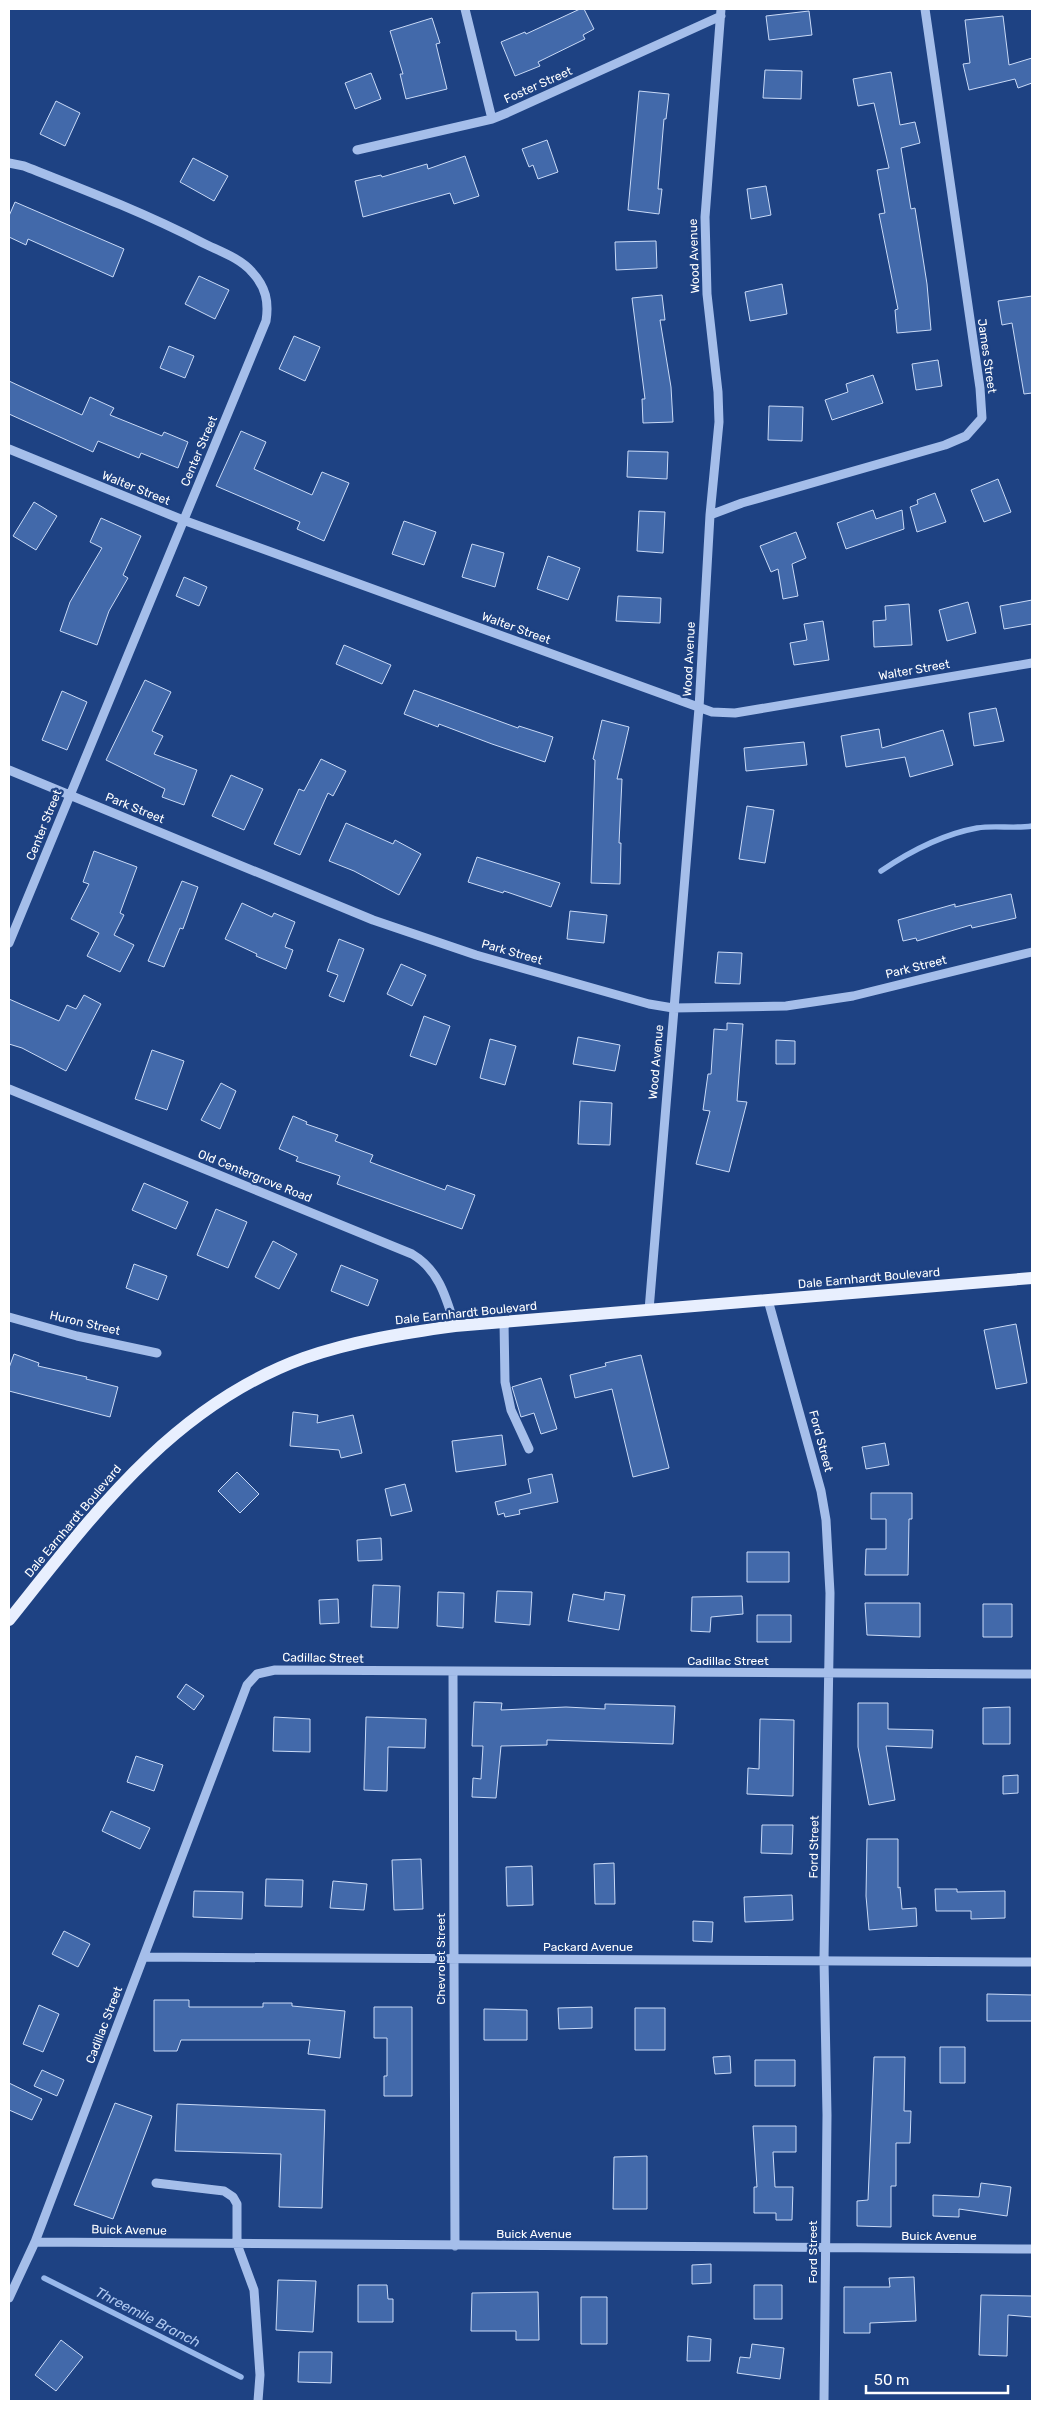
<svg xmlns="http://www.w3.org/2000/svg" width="1041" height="2410" viewBox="0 0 1041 2410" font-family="Rubik,sans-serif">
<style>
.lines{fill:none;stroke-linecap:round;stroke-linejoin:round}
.stream{stroke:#98b8eb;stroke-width:5.5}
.building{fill:#4269aa;stroke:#c9daf7}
.minor{stroke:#a5beea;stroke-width:9}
.major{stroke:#e8effe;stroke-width:12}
.labels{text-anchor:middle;stroke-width:4.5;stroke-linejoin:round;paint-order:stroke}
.street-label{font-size:12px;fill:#fff;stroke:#1e4283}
.water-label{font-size:14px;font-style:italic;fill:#b0c9f1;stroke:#1e4283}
</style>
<rect width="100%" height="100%" fill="#1e4283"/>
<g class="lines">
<path class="stream" d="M881,871C909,852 944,834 977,828C995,825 1014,829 1032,826
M44,2278L241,2377"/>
</g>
<path class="building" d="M580,9H584L594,29L583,35L585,39L538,62L540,66L515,76L501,42L525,32L526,34Z
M809,11L812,35L769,40L766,16Z
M1003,16L1009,65L1032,58V83L1018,88L1015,79L969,90L963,64L970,63L965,20Z
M432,18L440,43L436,44L447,89L406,99L400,74H403L390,31Z
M765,70L802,71L801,99L763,98Z
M891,72L900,125L915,122L920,143L901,148L911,209L915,208L919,233L927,284L931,330L897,333L895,310L898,309L879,214L885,213L877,170L889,168L874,103L858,106L853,79Z
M371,73L381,99L355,109L345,83Z
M639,91L669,94L666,119H664L658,189H662L659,214L628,210Z
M56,101L80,113L65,146L40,134Z
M547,140L558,172L538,179L533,165L529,167L522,149Z
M465,156L479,196L454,204L450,193L363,217L355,181L381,175L382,177L427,164L428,169Z
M193,158L228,176L214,201L180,182Z
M766,186L771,215L751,219L747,189Z
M15,202L124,249L113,277L28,239L26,245L9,237V216Z
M656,241L657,268L616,270L615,242Z
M199,276L229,290L215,319L185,304Z
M782,284L787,314L750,321L745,292Z
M662,295L665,320H660L671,387L673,422L643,423L642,399H645L632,298Z
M1032,296V393L1024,394L1012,323L1002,325L998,301Z
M294,336L320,347L305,381L279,369Z
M169,346L194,356L185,378L160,368Z
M938,360L942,386L916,390L912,364Z
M873,375L883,403L832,420L825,400L848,392L846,384Z
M9,381L82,415L90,397L114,408L110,415L162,436L164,432L188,442L178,468L141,453L139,458L98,441L93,452L9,414Z
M769,406L803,407L802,441L768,440Z
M241,431L266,442L254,469L312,495L322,472L349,483L324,541L297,529L300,522L216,486Z
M628,451L668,452L667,479L627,477Z
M998,479L1011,512L984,522L971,490Z
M935,493L946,522L917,532L910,507L918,504L917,500Z
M34,502L57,516L36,550L13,536Z
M873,510L876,519L902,510L904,529L846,549L837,523Z
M639,511L665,512L663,553L637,551Z
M101,518L141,536L123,575L128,578L109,611L97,645L60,631L70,602L102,548L90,542Z
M404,521L436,532L424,565L392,554Z
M796,532L806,558L792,564L798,596L783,599L778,569L771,572L760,546Z
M472,544L504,553L495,587L462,577Z
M548,556L580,568L568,600L537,589Z
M184,577L207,587L199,606L176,596Z
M618,596L661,598L660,623L616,621Z
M1032,600V624L1004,629L1000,606Z
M968,602L976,633L947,641L939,610Z
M909,604L912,645L874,647L873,621L886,620L885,606Z
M823,621L829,660L794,665L790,643L807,640L804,624Z
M344,645L391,665L382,684L336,664Z
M145,680L171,692L152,731L163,736L154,754L197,770L184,805L162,797L165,789L106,760Z
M414,690L518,728L519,726L553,737L545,762L492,744L439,724L438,727L404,714Z
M62,691L87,702L67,750L42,740Z
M996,708L1004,741L974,746L969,713Z
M602,720L629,727L617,779H622L619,843H621L620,884L591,883L595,760L593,759Z
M879,729L882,748L943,730L953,765L910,777L905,757L846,767L841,736Z
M804,742L807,765L746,771L744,748Z
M321,759L346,771L333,796L328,793L300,855L274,844L299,789L304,791Z
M231,775L263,789L244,830L212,816Z
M747,806L774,810L765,863L739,859Z
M346,823L393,844L395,840L421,854L399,895L354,871L329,861Z
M94,851L137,867L120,913L124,915L114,935L134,945L120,972L87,956L99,933L71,919L89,884L83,882Z
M477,857L560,883L551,907L504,891L503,893L468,882Z
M182,881L198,887L183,929L180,928L164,967L148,961Z
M1011,894L1016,918L972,928L971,925L917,941L916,938L903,941L898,920L955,904V907Z
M242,903L272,917L274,913L295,922L285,947L293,950L286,969L256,956L257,954L225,939Z
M570,911L607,915L604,943L567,939Z
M339,939L364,949L344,1002L329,996L338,975L327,971Z
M718,952L742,953L740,984L715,983Z
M401,964L426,975L412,1006L387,994Z
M84,995L101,1004L66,1071L22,1048L9,1044V999L59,1021L67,1005L76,1009Z
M424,1016L450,1026L436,1065L410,1056Z
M727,1023L743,1024L737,1101L747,1102L729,1172L696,1164L710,1111L703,1110L708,1074H711L714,1029L727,1030Z
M578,1037L620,1045L615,1071L573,1064Z
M490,1039L516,1046L505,1085L480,1078Z
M776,1040L795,1041V1064H776Z
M152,1050L184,1061L167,1110L135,1099Z
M221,1083L236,1091L220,1129L201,1120Z
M580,1101L612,1103L610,1145L578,1144Z
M293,1116L307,1122L306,1124L338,1135L335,1141L373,1155L370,1162L445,1190L447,1185L475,1195L462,1229L337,1184L340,1176L296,1161L298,1157L279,1149Z
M144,1183L188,1202L176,1229L132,1210Z
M216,1209L247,1222L228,1268L197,1255Z
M273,1241L297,1254L279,1289L255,1277Z
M134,1264L167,1276L158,1300L126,1288Z
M341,1265L378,1280L368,1306L331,1291Z
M1016,1324L1027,1383L996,1389L984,1330Z
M14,1354L39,1363L38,1366L87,1377L86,1379L118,1387L110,1417L9,1391V1368Z
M641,1355L669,1468L633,1477L612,1389L575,1398L570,1375L606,1366L605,1363Z
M541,1378L557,1429L541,1434L534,1413L521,1417L512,1387Z
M293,1412L318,1415L317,1423L353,1415L362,1453L341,1458L339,1450L290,1446Z
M502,1435L506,1465L456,1472L452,1441Z
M885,1443L889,1465L866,1469L862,1447Z
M237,1472L259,1494L240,1513L218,1491Z
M552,1474L558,1502L519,1510L520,1514L505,1517L504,1513L498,1515L495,1502L531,1493L528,1479Z
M405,1484L412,1511L391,1516L385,1489Z
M871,1493H912V1519H909L908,1575H865L866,1549H886V1519H871Z
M381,1538L382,1560L358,1561L357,1540Z
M747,1552H789V1582H747Z
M373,1585L400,1586L398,1628L371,1627Z
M497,1591L532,1592L530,1625L495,1622Z
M438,1592L464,1593L463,1628L437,1626Z
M605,1592L625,1595L619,1630L568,1621L573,1594L604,1600Z
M742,1596L743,1614L711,1617L710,1632L691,1631L692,1597Z
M338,1599L339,1623L320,1624L319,1600Z
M865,1603H920V1637L867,1635Z
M983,1604H1012V1637H983Z
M757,1615H791V1642H757Z
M186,1684L204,1696L194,1710L177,1697Z
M474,1702L502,1703L501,1710L566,1707L605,1709V1704L675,1706L673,1744L547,1740V1745L501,1746L496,1798L472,1797L473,1778L481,1779L483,1746H472Z
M858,1703H888V1729L933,1730L932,1748L886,1746L895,1800L869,1805L858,1747Z
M1010,1707V1744H983V1708Z
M274,1717L310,1719V1752L273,1751Z
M366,1717L426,1719L425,1748L388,1747L387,1791L364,1790Z
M760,1719L794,1720L793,1796L747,1794L748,1768L759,1769Z
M136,1756L163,1765L154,1791L127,1782Z
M1018,1775V1793L1003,1794V1776Z
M111,1811L150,1828L140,1849L102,1831Z
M762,1825H793L792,1854L761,1853Z
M867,1839H898V1888L900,1887L902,1909L916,1908L917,1926L869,1930L866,1896Z
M421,1859L423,1909L394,1910L392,1860Z
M614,1863L615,1904H595L594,1864Z
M532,1866L533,1905L507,1906L506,1867Z
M266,1879L303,1880L302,1907L265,1906Z
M333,1881L367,1884L364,1910L330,1908Z
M935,1889H957V1892L1005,1891V1918L971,1919V1911H936Z
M194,1891L243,1892L242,1919L193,1917Z
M792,1895L793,1920L745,1922L744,1897Z
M693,1921L713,1922L712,1942L693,1941Z
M64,1931L90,1944L78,1967L52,1954Z
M987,1994L1032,1995V2021H987Z
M154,2000H189V2007H263V2003H292V2006L345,2011L340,2058L308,2054L310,2040H181L177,2051H154Z
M39,2005L59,2014L43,2052L23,2044Z
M374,2007H412V2096H384V2076H387V2038H374Z
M592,2007V2028L559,2029L558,2008Z
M635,2008H665V2050H635Z
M484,2009L527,2010V2040H484Z
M940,2047H965V2083H940Z
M730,2056L731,2073L715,2074L713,2057Z
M874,2057H905L904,2111H911L910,2143H896V2186H891V2227L857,2226V2201L868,2200Z
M755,2060H795V2086H755Z
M42,2070L64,2080L57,2096L34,2086Z
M9,2083L42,2099L32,2120L9,2110Z
M115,2103L152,2116L113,2219L74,2205Z
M177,2104L325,2110L322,2208L279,2207L281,2154L175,2151Z
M753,2126H796V2152H773L775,2187H793L792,2220H776V2213H754V2187H757Z
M647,2156V2209H613L614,2157Z
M981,2183L1011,2187L1007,2216L959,2209V2217L933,2216V2195L979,2197Z
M711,2264V2283L692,2284V2265Z
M914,2277L916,2321L870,2323V2333H844V2287H890L889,2278Z
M278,2280L316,2281L313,2332L276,2330Z
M358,2285H387L388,2299H393V2322H358Z
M754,2285H782V2319H754Z
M538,2292L539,2340H516V2331H471L472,2293Z
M981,2295L1032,2296V2317L1008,2315L1007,2356L979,2355Z
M581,2297H607V2344H581Z
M688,2336L711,2339L710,2361H687Z
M61,2340L83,2357L56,2391L35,2375Z
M752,2344L784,2348L780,2379L737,2373L740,2357L750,2358Z
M299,2352H332L331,2383L298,2382Z"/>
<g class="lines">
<path class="minor" d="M465,9L492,119
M357,150L492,119L507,113L721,16
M9,163L24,166C85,190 145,213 203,243C219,251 240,258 252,272C266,287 269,302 266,321L9,943
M9,449L183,520L712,712L735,713L1032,663
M710,515L742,503L945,445L966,436L982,418L980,388L925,9
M9,770L373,920L476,955L649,1004L673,1008L786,1006L853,996L1032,952
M9,1089L412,1254C439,1270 446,1297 455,1326
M768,1300L821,1491L826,1520L830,1593L824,1960L827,2115L824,2401
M649,1310L699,708L710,515L719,422L718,392L707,294L705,217L721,9
M9,1317L77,1336L157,1353
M504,1322L505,1382L511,1410L529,1449
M453,1672L455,2246
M144,1957L1032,1962
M156,2183L224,2191L233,2197L237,2204V2244L254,2290L260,2375L258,2401
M35,2242L1032,2249
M9,2298L35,2242L247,1685L257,1674L275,1670L1032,1674"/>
<path class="major" d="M9,1620C93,1515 172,1406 304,1358C353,1341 403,1333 455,1326L1032,1278"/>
</g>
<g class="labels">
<g class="street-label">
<text transform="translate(538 85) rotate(-24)" y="4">Foster Street</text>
<text transform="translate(694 256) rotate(-92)" y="4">Wood Avenue</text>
<text transform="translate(987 356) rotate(82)" y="4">James Street</text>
<text transform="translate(199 451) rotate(-67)" y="4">Center Street</text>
<text transform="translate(136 488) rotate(22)" y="4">Walter Street</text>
<text transform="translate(516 628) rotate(20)" y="4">Walter Street</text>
<text transform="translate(689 659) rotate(-87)" y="4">Wood Avenue</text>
<text transform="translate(914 670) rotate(-10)" y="4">Walter Street</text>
<text transform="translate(135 808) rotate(22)" y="4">Park Street</text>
<text transform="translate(44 825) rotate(-68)" y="4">Center Street</text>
<text transform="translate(512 952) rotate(16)" y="4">Park Street</text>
<text transform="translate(916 967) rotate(-14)" y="4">Park Street</text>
<text transform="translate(656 1062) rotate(-85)" y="4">Wood Avenue</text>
<text transform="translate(255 1176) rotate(22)" y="4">Old Centergrove Road</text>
<text transform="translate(869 1278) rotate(-5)" y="4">Dale Earnhardt Boulevard</text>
<text transform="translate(466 1313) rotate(-6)" y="4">Dale Earnhardt Boulevard</text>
<text transform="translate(85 1323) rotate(13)" y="4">Huron Street</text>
<text transform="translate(821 1441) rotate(75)" y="4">Ford Street</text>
<text transform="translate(73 1521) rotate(-50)" y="4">Dale Earnhardt Boulevard</text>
<text transform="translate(323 1658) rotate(1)" y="4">Cadillac Street</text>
<text x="728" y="1665">Cadillac Street</text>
<text transform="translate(814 1847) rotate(-89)" y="4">Ford Street</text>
<text x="588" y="1951">Packard Avenue</text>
<text transform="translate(441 1959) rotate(-90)" y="4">Chevrolet Street</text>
<text transform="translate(104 2025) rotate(-69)" y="4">Cadillac Street</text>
<text transform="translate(129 2230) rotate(1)" y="4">Buick Avenue</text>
<text x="534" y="2238">Buick Avenue</text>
<text x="939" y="2240">Buick Avenue</text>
<text transform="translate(813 2252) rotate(-90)" y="4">Ford Street</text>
</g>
<g class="water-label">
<text transform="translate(148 2317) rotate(27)" y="5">Threemile Branch</text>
</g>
</g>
<rect width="1041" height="2410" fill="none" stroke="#ffffff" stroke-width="20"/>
<path d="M866 2385v8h142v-8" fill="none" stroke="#ffffff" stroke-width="2.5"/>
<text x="874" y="2385" font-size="15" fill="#ffffff" stroke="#1e4283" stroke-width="4" paint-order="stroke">50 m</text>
</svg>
